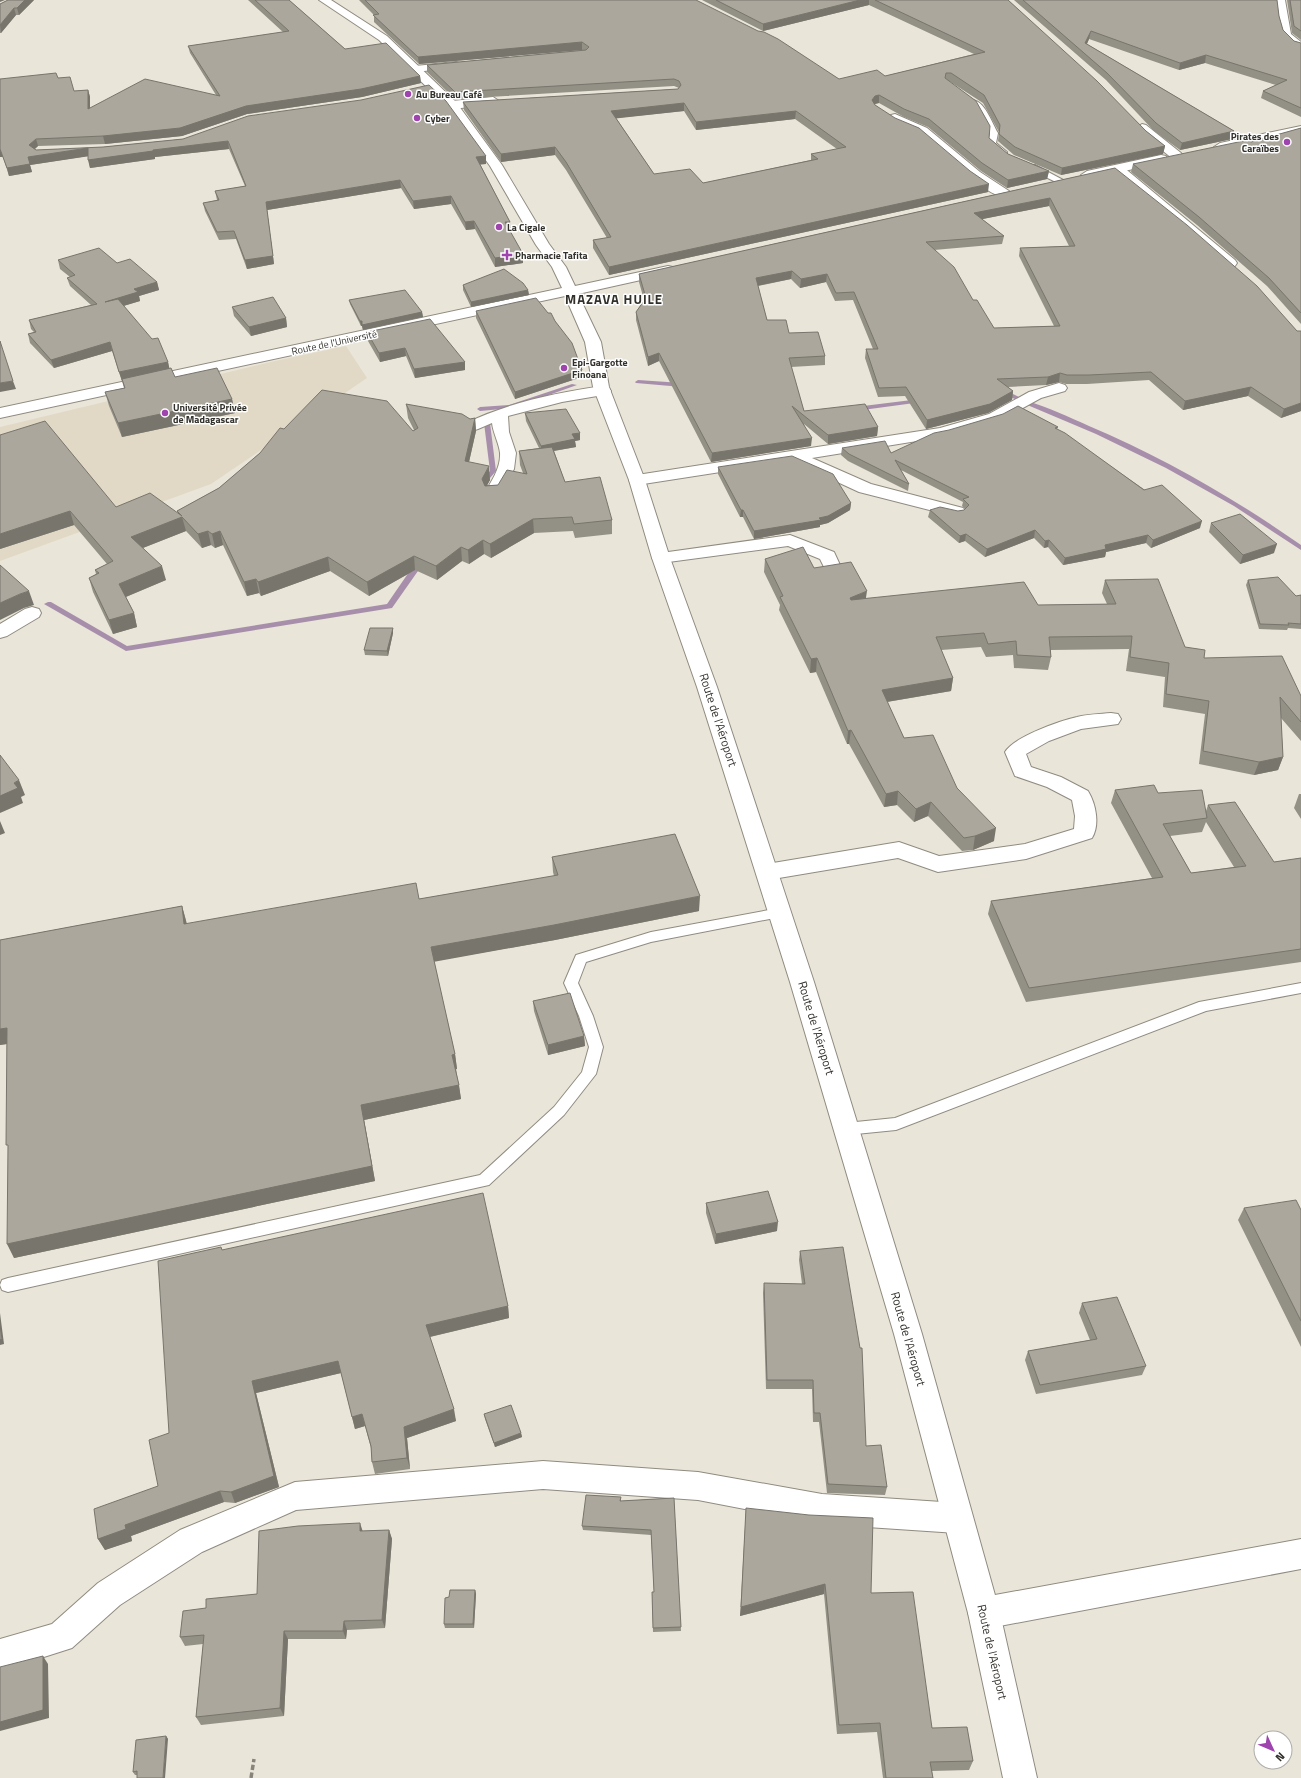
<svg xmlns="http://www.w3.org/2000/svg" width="1301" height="1778" viewBox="0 0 1301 1778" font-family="'Titillium Web',sans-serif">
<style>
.built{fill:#e1d9c6}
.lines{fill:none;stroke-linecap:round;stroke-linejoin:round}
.stream{fill:#a78fab;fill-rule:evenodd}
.lane-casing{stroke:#908b80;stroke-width:2}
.street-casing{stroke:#908b80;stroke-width:2}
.secondary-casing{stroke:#908b80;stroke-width:2}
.path{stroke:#88847c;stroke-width:3.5;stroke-dasharray:5.5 2.5;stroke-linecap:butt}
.lane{fill:#fff;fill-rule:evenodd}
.street{fill:#fff;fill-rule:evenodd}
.secondary{fill:#fff;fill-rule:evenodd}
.wall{fill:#939086;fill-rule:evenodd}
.shaded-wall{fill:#78756d}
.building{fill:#aba79c;stroke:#78756d;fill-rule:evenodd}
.poi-dot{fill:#9f44af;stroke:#fff;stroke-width:1.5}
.labels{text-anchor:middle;stroke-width:3;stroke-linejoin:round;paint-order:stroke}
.far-poi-label{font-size:10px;font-weight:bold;fill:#32302b;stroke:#fff;text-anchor:start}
.far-street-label{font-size:10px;fill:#32302b;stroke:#fff}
.street-label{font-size:12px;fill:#32302b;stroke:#fff}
.far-district-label{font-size:13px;font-weight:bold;letter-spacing:1px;fill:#32302b;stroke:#fff}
</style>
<rect width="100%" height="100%" fill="#eae5d9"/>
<path class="built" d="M346,346L367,378L211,484L0,561V427L275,361Z"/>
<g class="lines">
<path class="stream" d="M638,380L682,383L685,385L682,387L636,383L635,382Z
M572,384L577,385L512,408L480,411L477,409L480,407L509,405Z
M1011,393L1023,399L1020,401L1010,397L1000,398L997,396L1000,394Z
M920,399L922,400V402L855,411L852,409L855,407Z
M1027,401C1048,407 1069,417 1089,426C1164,458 1234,498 1301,545V550L1234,506L1166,468L1096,434L1025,404V402Z
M487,421L490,423L496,471L484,485L482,486L479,484L490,471L484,423Z
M418,559H424L425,561L392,608L126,651L44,604L48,602H51L127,646L387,604Z"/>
<defs>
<path id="lane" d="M970,100C984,98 992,123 998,133L996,143L1007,152V156H1001L988,143L990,133L976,107L969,102Z
M1029,165H1035L1065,181L1058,183L1029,169Z
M780,908L785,910L787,913L785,916L651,942L586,962L578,983L593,1016L603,1047L596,1074L564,1115L489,1185L8,1292L2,1290L0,1285L2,1280L8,1278L480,1175L554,1107L582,1072L589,1047L579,1016L564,983L576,955L651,932Z
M1301,983V993L1206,1011L896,1130L846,1135L841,1133L839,1129L841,1125L846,1123L895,1118L1199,1002Z"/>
<path id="street" d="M1275,0H1285L1291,34L1301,42V50C1277,44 1278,20 1275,0Z
M456,62L460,63L462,65L460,67L415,72L409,69L415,66Z
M493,97L499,101L497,104L452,109L446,105L452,101Z
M895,114L927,128L980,172L1009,191L1011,194L1009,197C989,202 937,146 919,134C910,128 900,125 891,121L889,118L891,115Z
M1142,124L1146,125L1181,153L1183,156L1181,159H1173L1138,131L1136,128Z
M1117,165L1122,166L1235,260L1237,263L1235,266H1225L1112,172L1111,169Z
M1059,383L1065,385L1067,388L1065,391L1041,398L1001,420L948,436L812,458L871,484L963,508L966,512L963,516L957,517L859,492L792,461L637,485L631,484L629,480L631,476L637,475L940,428L989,414L1029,392Z
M603,386L609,388L611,391L609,394L562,402L508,416L509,432L516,453L514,469L498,498L492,499L486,498L484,494C491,482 501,468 500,453C499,443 493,433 492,423L478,429L472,431L466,429L464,426L466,423C511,402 555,393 603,386Z
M790,535L834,552L840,565L837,569L831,570L825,569L820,559L788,546L661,563L655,562L652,558L655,554L661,553Z
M32,607L39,609L41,613L39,617L7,636L0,638V624L25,609Z
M1111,713L1118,714L1121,719L1118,724L1081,729L1049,741L1026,754L1031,767L1061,777L1088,791C1096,804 1100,825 1092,838L1026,859L938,872L898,858L767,880L759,877L756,872L759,867L767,864L899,842L939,856L1025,844L1074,829L1075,816L1072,800L1047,787L1015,776L1005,752C1014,737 1059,721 1077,717C1088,714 1100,714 1111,713Z
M543,1461L698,1472L822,1494L957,1503L968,1508L972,1518L968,1528L957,1533L822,1524L698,1500L543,1489L296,1510L202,1552L120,1605L72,1648L0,1671V1639L52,1624L98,1583L180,1530L295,1482Z
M1301,1539V1569L984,1629L973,1624L968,1613L973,1602L984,1597Z"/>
<path id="secondary" d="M319,0H331L387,36L456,102L502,165L549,244L566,267L575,286L668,266L673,267L675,270L673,273L668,274L578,294L601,342L609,387L645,480L670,558L717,687L814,982L922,1334L1000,1613L1037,1778H1003L968,1613L894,1334L790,982L697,687L652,558L629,480L593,387L585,342L565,296L0,418V408L562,288L552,267L536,245L490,166L448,108L379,40Z
M1301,126V134L1220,151L1214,147L1220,143Z
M1161,155L1166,156L1167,159L1166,162L1087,179L1081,175L1087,171Z"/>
</defs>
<use href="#lane" class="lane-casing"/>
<use href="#street" class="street-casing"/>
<use href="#secondary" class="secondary-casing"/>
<path class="path" d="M251,1778L254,1759"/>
<use href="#lane" class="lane"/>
<use href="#street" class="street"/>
<use href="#secondary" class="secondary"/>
</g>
<path class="wall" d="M8,0H34L19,15H16L1,33H0V4Z
M248,0H289L345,49L420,76L421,83L362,97L247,114L182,136L105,144L38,146L35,149L36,150L103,147L183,139L486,156V164H480L510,222L511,230H509L523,263L495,267L475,229L466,230L451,204L414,209L401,188L267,210L274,264L247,269L236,239L219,240L205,211L203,203L217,200L215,191L245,186L229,149L155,157V159L90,168L88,156L30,165L32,172L9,176L3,157H0V79L58,78L74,91L88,90L90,97V108L216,95L190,53L188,46L283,32Z
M359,0H696L839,79L885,76L974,54L869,5L763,31L702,0H1008L1146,131L1165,146L1163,154L1061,175L1014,155L998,141L999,132L983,103L949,81L989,138L1008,154L1049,171L1047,179L1007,188L981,171L928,127L904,117L879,103L874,104L988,192L609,275L593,248V240L607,238L566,170L555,155L501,162L464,110L463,102L678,89L679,88L674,86L455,99L427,72V65L584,50H582L419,64L374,22V15ZM684,111L696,130L795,119L837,149L811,154V160L703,183L654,174L616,118Z
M1014,0H1277L1279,16L1283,30L1294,41L1301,43V117L1261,98L1263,91L1276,85L1205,63L1179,70L1089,39L1087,44L1234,131L1232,139L1180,150L1154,131L1106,80Z
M1287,0H1301V40L1292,33Z
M1301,128V324L1267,286L1197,225L1131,172L1133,164L1251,142Z
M1115,168L1297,331L1301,411L1281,418L1248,396L1183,410L1149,380L1087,384H1066L1059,382L1046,385L1008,387L1013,391L1012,400L988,413L926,429L905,396L878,397L865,358L866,349H873L853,300L835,301L826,282L800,288L791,279L758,286L767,320L789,333L825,356V365L791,367L804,411L878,427L877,436L828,444L804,424L811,446L711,462L659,361L648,366L636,320V312L644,300L639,282V274ZM1049,206L1069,246L1020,248L1019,256L1054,326L994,328L934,250L1002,244L1004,236L982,219Z
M58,260L117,263L157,282L159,290L139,296L140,301L123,306L168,362L169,369L175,377L232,399L235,413L122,437L109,406L105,392L124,388L122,381L112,351L54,368L30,343L28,334L34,332L31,329L29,320L91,305L70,286L67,278L70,277L60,269Z
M463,285L528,290L529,295L471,307L463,290Z
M349,300L422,312L423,317L363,330L362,326H361L350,304Z
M232,307L286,318L287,327L251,336L234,316Z
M476,311L555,321L582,370V377L515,399L476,318Z
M367,332L465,362V370L415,378L406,356L380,362L368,341Z
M406,404L470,419L475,418L476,431L469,462L490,480L487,485H498L523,473L520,465L519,451L539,448L526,421L525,413L580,433V440L575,441L576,447L554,451L565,482L612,520V534L575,538L573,531L534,533L491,558L484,554L469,564L462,561L437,580L415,570L369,596L330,571L261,596L259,593L247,596L223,545L215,548L211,545L202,548L186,531L143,548L166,580L126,597L134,613L137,627L113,634L93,592L89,578L96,574L95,570L107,564L74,525L0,549V435L116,507L178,513L177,511L219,488L260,453L284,429L413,431L414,430L408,418Z
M1058,427L1057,429L1200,528L1151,548L1146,543L1106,552L1105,557L1063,565L1048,547L1044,548L1034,538L985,557L965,541L959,543L928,517L930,510L958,511L964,510L965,509L962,506L963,502L901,470L909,484L908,491L848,461L841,455L842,448L891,453Z
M718,467L851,503L850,510L828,523L820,525V527L754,539L743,517H740L718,474Z
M1211,523L1274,553L1240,564L1209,532Z
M765,559L814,568L866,599L1038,605L1107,604L1102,593L1105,580L1185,647L1204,658L1301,696V741L1281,718L1283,757L1278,770L1254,775L1199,764L1205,714L1163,707L1165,677L1126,671L1129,649L1051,650V657L1048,670L1014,668L1013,655L986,657L981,647L941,650L953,678L951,691L887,702L904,738L957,788L994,841L973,850L962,851L928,816L914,822L897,805L884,807L849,744H847L816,672L810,673L779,610L780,605L764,572Z
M1248,580L1296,596L1301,595V629L1288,628L1287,630L1259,629L1246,585Z
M393,628V633L388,656L365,655L364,650Z
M1115,790L1158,793L1206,811L1208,805L1274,862L1301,858V962L1026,1002L988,914L991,901L1152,878L1111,803ZM1206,822L1224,851L1234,867L1191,873L1170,836L1202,832Z
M1299,794H1301V819L1294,808Z
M552,857L699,911L555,940L434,961L455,1054L457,1069H456L461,1099L364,1120L375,1181L14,1258L8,1149L7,1044L0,1045V940L182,906L187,924L419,899L554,876L553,872Z
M533,1001L584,1036L585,1046L548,1055L534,1011Z
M706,1203L777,1231L715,1244L706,1213Z
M1244,1208L1301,1210V1347L1238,1220Z
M222,1250L508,1306L509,1318L430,1337L456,1421L407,1438L410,1469L375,1474L372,1462L371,1448L365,1426L355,1429L341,1373L256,1393L279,1487L235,1503L224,1502L131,1536L132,1541L105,1550L98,1539L158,1486L169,1433Z
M800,1251L866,1446L887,1487L885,1495L827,1493L819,1422H813L812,1389H766L763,1293L764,1283L802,1284L799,1260Z
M1082,1303L1146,1366L1142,1375L1036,1394L1025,1360L1028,1351L1090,1340L1079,1313Z
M484,1414L521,1433L522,1437L495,1447L485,1419Z
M621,1497V1501L674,1498L681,1631L653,1632L652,1592H654L651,1535L583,1530L582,1526Z
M746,1508L871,1593L932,1728L973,1761L969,1770L932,1771L933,1778H883L877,1732L837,1734L824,1594L740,1616Z
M389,1530L392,1539L385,1628L347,1630L346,1639H288L284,1716L201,1725L196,1717L203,1644L185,1646L180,1637L206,1608L257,1594L363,1531Z
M475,1590L476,1594L474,1628H445L444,1624L449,1597Z
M166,1736L168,1739L137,1775H135L133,1772Z"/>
<path class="shaded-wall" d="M0,0H5L0,2Z
M25,0H34L19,15L17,8Z
M860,0H869V5L763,31V24Z
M14,8L16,15L1,33L0,25Z
M1091,31L1089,39L1084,50L1085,43Z
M582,42V50L419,64L418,57Z
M1206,55L1205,63L1179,70L1180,63Z
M420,76L421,83L362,97L247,114L182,136L105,144L103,136L246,106Z
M88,90L90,97V116L88,109Z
M879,95V103L875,104L872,107V100L875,96Z
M684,103V111L611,119V111Z
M796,111L795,119L696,130V122Z
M1234,131L1232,139L1180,150L1182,143Z
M36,139L38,146L31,152L29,145Z
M228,141L229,149L155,157V159L90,168L88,160L153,150Z
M1165,146L1163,154L1061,175L1062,168Z
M555,147V155L501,162V154Z
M88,148L90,156L30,165L32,172L9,176L7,168L28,157Z
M0,149L3,157H0Z
M486,156V164L477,165L476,157Z
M1049,171L1047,179L1007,188L1008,180Z
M400,180L401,188L267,210L274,264L247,269L245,260L266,202Z
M989,184L988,192L609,275V267Z
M451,196V204L414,209L413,201Z
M1050,198L1049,206L973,221L974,213Z
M474,221L475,229L466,230L465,222Z
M505,222H510L511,230H505Z
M523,254V263L495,267V258Z
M792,271L791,279L756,286V278Z
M827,274L826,282L800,288L801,279Z
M157,282L159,290L139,296L140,301L107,311L105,302L134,289Z
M528,290L529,295L471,307V302Z
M422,312L423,317L363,330L362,326H361L360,321Z
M286,318L287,327L251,336L249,327Z
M110,342L112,351L54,368L51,360Z
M405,348L406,356L380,362L379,353Z
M659,353V361L648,366V357Z
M168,362L170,371L122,381L119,372Z
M465,362V370L415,378L414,369Z
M582,370V377L515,399V392Z
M1060,373L1059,382L1046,385L1048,377Z
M13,381L16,389L0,392V383Z
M1251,387L1248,396L1183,410L1185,401Z
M1013,391L1012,400L988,413L926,429L927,420Z
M232,399L235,413L122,437L118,423Z
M1301,403V411L1281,418L1284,409Z
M475,418L476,431L466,475L465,461Z
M878,427L877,436L828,444V435Z
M580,433V440L575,441L576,447L541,453V446L572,434Z
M812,438L811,446L711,462L712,453Z
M489,466L490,480L483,493L482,479Z
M851,503L850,510L828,523L820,525V527L754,539V531L819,518Z
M741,510H743V517H740Z
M70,511L74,525L0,549V534Z
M182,517L186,531L135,551L131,537Z
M533,519L534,533L491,558L490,544Z
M1202,521L1200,528L1151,548L1153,540Z
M1035,530L1034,538L985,557L987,549Z
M208,531L211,545L202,548L198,534Z
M220,531L223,545L215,548L212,534Z
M966,534L965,541L959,543L960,536Z
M1148,535L1146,543L1106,552L1105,557L1063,565L1065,558L1105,545Z
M483,540L484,554L469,564L468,550Z
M1049,540L1048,547L1044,548L1045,541Z
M1277,544L1274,553L1240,564L1243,555Z
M461,547L462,561L437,580L436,566Z
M414,556L415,570L369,596L367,582Z
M328,557L330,571L261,596L258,582Z
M162,566L166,580L123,598L119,584Z
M256,579L259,593L247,596L244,582Z
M29,591L34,605L24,608L0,620V603L20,594Z
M867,591L865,604L848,611L850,598Z
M134,613L137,627L113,634L109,620Z
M393,628V633L388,656L387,651Z
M817,658L816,672L810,673L811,659Z
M953,678L951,691L880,703L882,690Z
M851,730L849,744H847L848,731Z
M1283,757L1278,770L1254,775L1259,762Z
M19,780L25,795L21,797L23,803L0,813V796L14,783Z
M898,791L897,805L884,807L886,794Z
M931,802L928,816L914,822L916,809Z
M0,821L5,833L0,835Z
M996,828L994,841L973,850L975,836Z
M700,896L699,911L555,940L433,962L431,947Z
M182,906L186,921L188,939L184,924Z
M7,1028L13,1043L0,1045V1029Z
M584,1036L585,1046L548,1055V1045Z
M455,1054L457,1069L454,1070L452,1055Z
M459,1085L461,1099L364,1120L375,1181L14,1258L7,1244L361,1105Z
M778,1222L777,1231L715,1244L716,1234Z
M508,1306L509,1318L429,1337L426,1325Z
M0,1313L4,1344L0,1345Z
M338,1361L341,1373L256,1393L279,1487L235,1503L231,1492L252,1381Z
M454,1409L456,1421L407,1438L410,1469L407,1458L404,1427Z
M362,1414L365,1426L355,1429L352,1417Z
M521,1433L522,1437L495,1447L494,1443Z
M220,1491L224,1502L131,1536L132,1541L105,1550L98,1539L125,1525Z
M360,1523L363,1532L360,1531Z
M389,1530L392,1539L385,1628L382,1620Z
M825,1584L824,1594L740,1616L741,1607Z
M475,1590L476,1594L474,1628L473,1624Z
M344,1621L347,1630L346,1639L343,1631Z
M284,1631L288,1639L284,1716L280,1708Z
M43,1656L48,1664L49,1718L0,1731V1722Z
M166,1736L168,1739L165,1778H163Z"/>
<path class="building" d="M8,0H25L17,8H14L0,25V4Z
M255,0H289L345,49L386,43L420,76L361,89L246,106L180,128L103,136L36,139L29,145L36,150L103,147L183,139L248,116L361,100L429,85L446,101L486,156L476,157L510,222H505L523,254L495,258L474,221L465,222L451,196L413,201L400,180L266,202L273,256L245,260L234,231L217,232L203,203L219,200L215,191L246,186L228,141L153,150V151L88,160V148L28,157L30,164L7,168L0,149V79L56,73L58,78L70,77L74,91L88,90V109L145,79L220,96L188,46L289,31Z
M365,0H696L758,31L764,32L778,39L839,79L877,70L885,76L985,52L875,0H1008L1097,81L1146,131L1165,146L1062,168L1015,147L999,134L1000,125L984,95L951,73H946L945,78L976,101L990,126L989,138L1008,154L1049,171L1008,180L982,163L929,119L904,109L879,95L875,96L872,100L875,105L895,118L919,128L970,171L989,184L609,267L593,240L611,237L566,162L555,147L501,154L463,102L678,89L681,85L679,81L674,79L455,92L427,65L586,50L589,47L582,42L418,57L373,15L379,14ZM684,103L696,122L796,111L846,147L811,154L818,159L703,183L690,169L654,174L611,111Z
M716,0H860L763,24Z
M1023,0H1277L1279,16L1283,30L1294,41L1301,43V108L1263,91L1287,80L1206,55L1180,63L1091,31L1085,43L1234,131L1182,143L1156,123L1107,73Z
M1290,0H1301V31L1294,26Z
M1301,128V313L1269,278L1199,217L1133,164L1248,140L1251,142Z
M1115,168L1187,225L1257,286L1297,331H1301V403L1284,409L1251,387L1185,401L1151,372L1089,375H1067L1060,373L1048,377L997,379L1013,391L990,404L927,420L906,387L879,388L866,349H878L854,292L836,293L827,274L801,279L792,271L756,278L767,320H786L789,333L818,332L825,356L789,358L804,411L865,404L878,427L828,435L792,406L812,438L712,453L659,353L648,357L636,312L646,298L639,274ZM1050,198L1075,246L1020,248L1060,326L994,328L977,300H973L954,267L926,242L1004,236L974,213Z
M99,248L117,263L130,259L157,282L134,289L138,292L105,302L118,299L152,339L158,338L168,362L119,372L110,342L51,360L28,334L36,332L29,320L97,304L67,278L75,275L58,260Z
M504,269L523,283L528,290L471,302L463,285Z
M405,290L422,312L362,325V321H360L349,300Z
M273,297L286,318L249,327L232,307Z
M536,298L548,313H551L555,321L572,343L582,370L515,392L476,311Z
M430,319L465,362L414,369L405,348L379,353L367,332Z
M0,341L13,381L0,383Z
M171,368L175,377L217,368L232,399L118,423L105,392L125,388L122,379Z
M322,390L387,401L413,431L418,428L406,404L462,414L470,419L475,418L465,461L489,466L482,479L485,486L498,485L507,470L527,474L519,451L552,447L565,482L600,477L612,520L574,524L572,517L533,519L490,544L483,540L468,550L461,547L436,566L414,556L367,582L328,557L258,582L256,579L244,582L220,531L212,534L208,531L198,534L182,517L131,537L162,566L119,584L134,613L109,620L89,578L99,573L95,570L113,561L70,511L0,534V435L45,421L116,507L150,493L182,516L177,511L219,488L260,453L280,428L284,429Z
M1018,406L1058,427L1055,428L1065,433L1144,490L1162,485L1202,521L1153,540L1148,535L1105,545L1106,549L1065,558L1049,540L1045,541L1035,530L987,549L966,534L960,536L930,510L940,507L958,511L964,510L969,505L963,499L969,497L895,460L909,484L849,454L842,448L885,441L891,453L934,433L949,430L1003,414Z
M566,409L580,433L572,434L575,439L541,446L525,413Z
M792,456L833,474L851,503L828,516L819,518L821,520L754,531L743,510H741L718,467Z
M1240,514L1277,544L1243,555L1211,523Z
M803,547L814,568L851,562L867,591L850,598L851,600L1024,582L1038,605L1116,604L1105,580L1158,579L1185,647L1205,650L1204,658L1282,656L1301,696V722L1280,697L1283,757L1259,762L1203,751L1209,701L1166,694L1169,663L1130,657L1132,636L1049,637L1051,657L1017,655L1016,641L988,644L984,633L936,637L953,678L882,690L904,738L933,735L957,788L996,828L975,836L964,838L931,802L916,809L898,791L886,794L851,730L848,731L817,658L811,659L780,597L783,596L765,559Z
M0,565L29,591L20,594L0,603Z
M1278,577L1296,596L1301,595V624L1288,623L1289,625L1260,624L1248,580Z
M370,628H393L387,651L364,650Z
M0,755L19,780L14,783L18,788L0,796Z
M1154,785L1158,793L1202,790L1207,818L1163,824L1191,873L1246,866L1208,805L1235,802L1274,862L1301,858V949L1029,988L991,901L1163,877L1115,790Z
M675,834L700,896L554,925L431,947L455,1054L452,1055L459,1085L361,1105L372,1166L7,1244L8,1145H6L7,1028L0,1029V940L182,906L184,924L416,883L419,899L558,875L552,857Z
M570,993L584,1036L548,1045L533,1001Z
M768,1191L778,1222L716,1234L706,1203Z
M483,1193L508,1306L426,1325L454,1409L404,1427L407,1458L372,1462L371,1446L362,1414L352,1417L338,1361L252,1381L274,1476L231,1492L220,1491L125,1525L126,1529L98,1539L94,1509L158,1486L149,1440L169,1433L158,1261L221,1247L222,1250Z
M1296,1200L1301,1210V1321L1244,1208Z
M843,1247L860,1348H862L866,1446L881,1445L887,1487L828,1484L820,1413H814L813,1380H767L764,1283L805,1284L800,1251Z
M1117,1297L1146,1366L1040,1385L1028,1351L1097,1339L1082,1303Z
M0,1325L2,1339L0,1340Z
M511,1405L521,1433L494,1443L484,1414Z
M586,1495L621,1497L620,1501L674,1498L681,1627L653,1628L652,1592H654L651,1530L582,1526Z
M746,1508L809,1515L873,1518L871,1593L913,1592L932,1728L967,1727L973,1761L930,1762L933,1778H886L880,1723L839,1725L825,1584L741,1607Z
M360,1523V1531L389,1530L382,1620L344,1621L343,1631H284L280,1708L196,1717L204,1635L180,1637L183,1611L206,1608V1599L257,1594L259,1531L298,1526Z
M450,1590H475L473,1624H444L445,1598L449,1597Z
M43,1656V1710L0,1722V1667Z
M166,1736L163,1778H137V1771L133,1772L136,1740Z"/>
<g class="poi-dot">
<circle cx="408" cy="94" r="4"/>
<circle cx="417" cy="118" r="4"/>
<circle cx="1287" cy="142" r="4"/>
<circle cx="499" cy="227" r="4"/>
<path d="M505 249h4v4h4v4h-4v4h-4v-4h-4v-4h4z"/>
<circle cx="564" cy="368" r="4"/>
<circle cx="165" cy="413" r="4"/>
</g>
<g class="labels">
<g class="far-poi-label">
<text x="416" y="98">Au Bureau Café</text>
<text x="425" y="122">Cyber</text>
<text x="1279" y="140" text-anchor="end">Pirates des<tspan x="1279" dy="12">Caraïbes</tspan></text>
<text x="507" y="231">La Cigale</text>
<text x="515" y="259">Pharmacie Tafita</text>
<text x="572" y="366">Epi-Gargotte<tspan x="572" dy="12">Finoana</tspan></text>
<text x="173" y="411">Université Privée<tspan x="173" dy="12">de Madagascar</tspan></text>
</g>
<g class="far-street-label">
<text transform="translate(334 342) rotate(-12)" y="4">Route de l'Université</text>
</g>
<g class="street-label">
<text transform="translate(718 720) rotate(72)" y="4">Route de l'Aéroport</text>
<text transform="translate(816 1028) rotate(73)" y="4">Route de l'Aéroport</text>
<text transform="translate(908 1339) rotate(74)" y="4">Route de l'Aéroport</text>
<text transform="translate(992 1652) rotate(77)" y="4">Route de l'Aéroport</text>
</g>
<g class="far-district-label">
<text x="614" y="304">MAZAVA HUILE</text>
</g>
</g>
<g transform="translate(1273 1750) rotate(134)"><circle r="19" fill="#ffffff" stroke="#adacaa"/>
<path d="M0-3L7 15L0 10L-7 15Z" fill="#9f44af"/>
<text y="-6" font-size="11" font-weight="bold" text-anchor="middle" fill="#32302b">N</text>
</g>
</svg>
